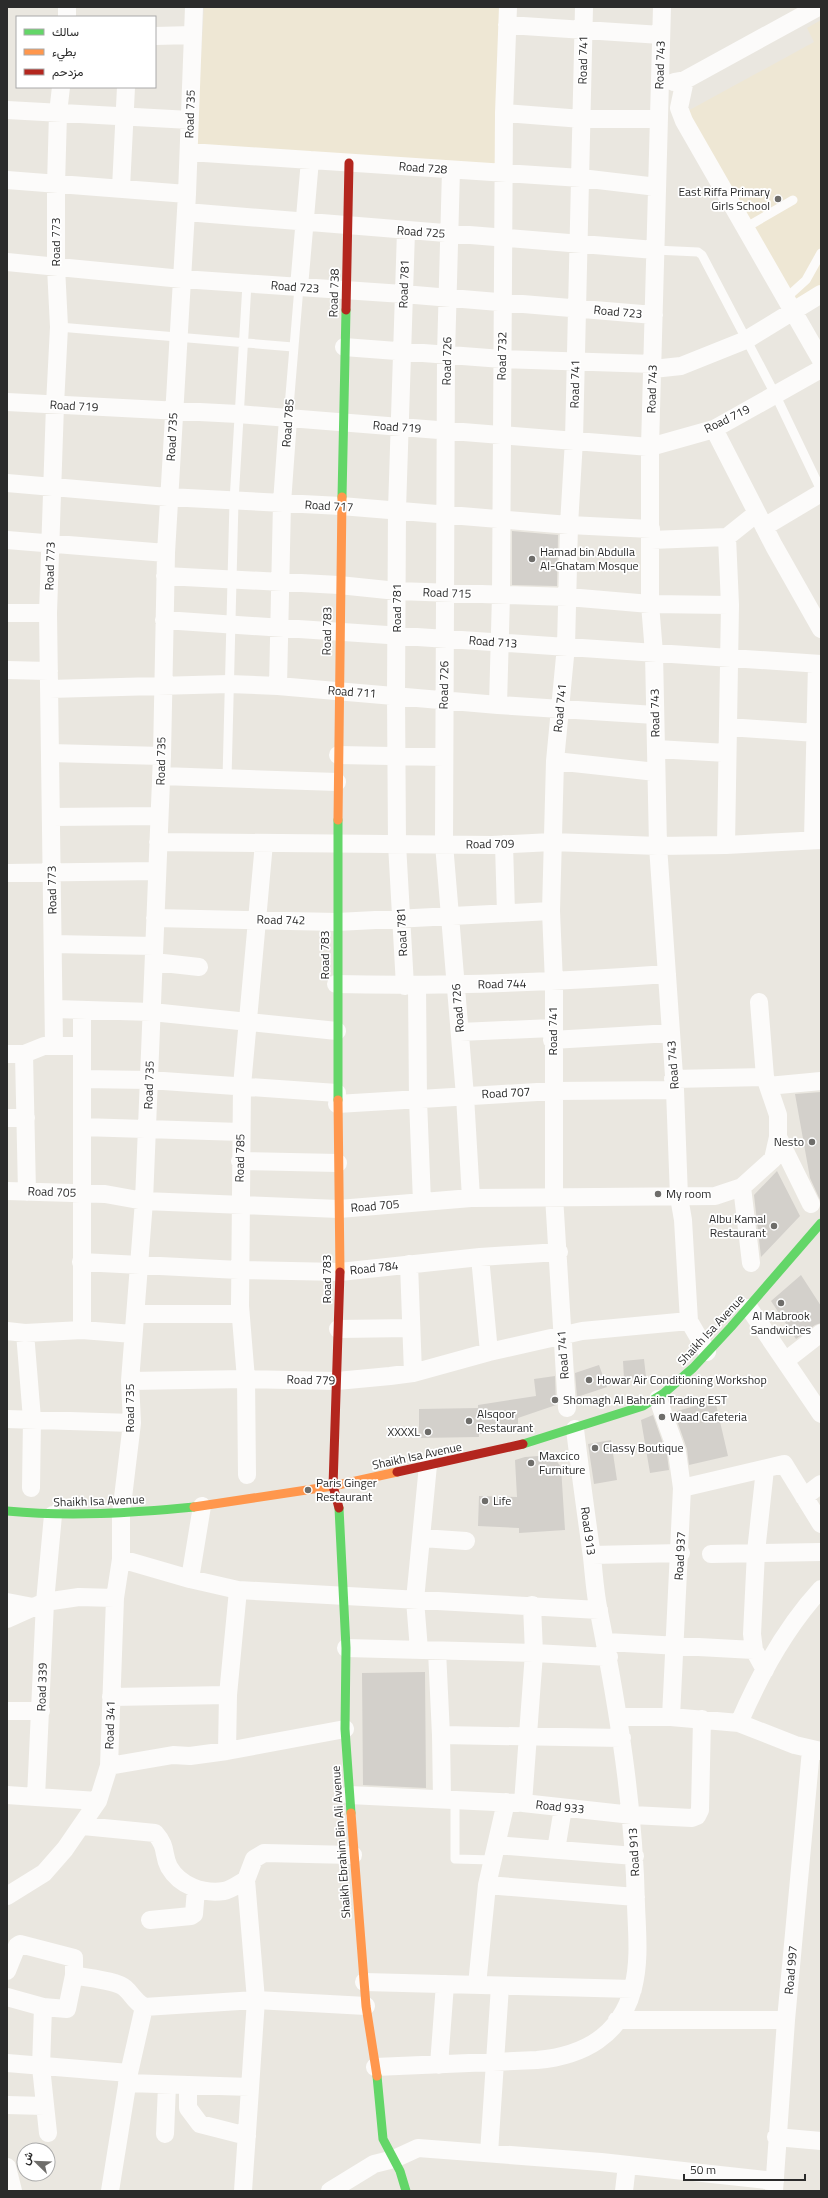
<svg xmlns="http://www.w3.org/2000/svg" width="828" height="2198" viewBox="0 0 828 2198" font-family="'Titillium Web',Vazirmatn,sans-serif">
<style>
.education{fill:#eee7d4}
.building{fill:#d3d0cb}
.lines{fill:none;stroke-linecap:round;stroke-linejoin:round}
.lane{stroke:#fcfbfa;stroke-width:9}
.street{stroke:#fcfbfa;stroke-width:18}
.fast{stroke:#63d668;stroke-width:9}
.slow{stroke:#ff974d;stroke-width:9}
.jam{stroke:#b3261e;stroke-width:9}
.poi-dot{fill:#6e6d6a;stroke:#fff;stroke-width:1.5}
.labels{text-anchor:middle;stroke-width:3.5;stroke-linejoin:round;paint-order:stroke}
.street-label{font-size:12px;fill:#2b2b2b;stroke:#fff}
.poi-label{font-size:12px;fill:#2b2b2b;stroke:#fff;text-anchor:start}
</style>
<rect width="100%" height="100%" fill="#eae7e0"/>
<path class="education" d="M204,7H504L500,174L196,145Z
M821,20V285L794,300L684,113L814,42L807,28Z"/>
<path class="building" d="M512,531L558,535L557,586L512,585Z
M821,1092V1202L810,1178L795,1094Z
M777,1171L800,1216L761,1257L754,1195Z
M801,1275L821,1306V1323L815,1325L796,1339L771,1301Z
M644,1359L646,1377L624,1379L623,1361Z
M599,1365L607,1387L577,1397L575,1373Z
M555,1376L556,1405L518,1418V1426L479,1434V1437L419,1438V1409L478,1408V1405L536,1396L534,1379Z
M715,1400L728,1456L689,1465L687,1449L674,1412Z
M653,1415L667,1455L669,1470L650,1473L641,1420Z
M611,1440L617,1480L594,1484L588,1444Z
M552,1455L561,1467L565,1530L519,1533V1528L478,1526L479,1496L517,1497L515,1460L525,1457Z
M425,1672L426,1788L363,1785L362,1673Z"/>
<g class="lines">
<path class="lane" d="M745,228L793,200
M655,250L698,252L702,255L775,394L821,490
M785,299L806,280L821,253
M59,327L293,347
M288,419L299,287
M227,779L234,501L247,284
M455,1799V1859L493,1860"/>
<path class="street" d="M662,7L650,447V604L654,653L658,846L675,1090L679,1197L683,1220L689,1321L707,1352
M67,17V7
M507,25L661,35
M155,36L193,35
M685,80L679,108L684,121L821,360
M674,82L685,80L818,7
M7,110L190,120
M504,113L582,119H658
M189,152L581,178L657,187
M451,170L446,355L444,844L465,1096L471,1198
M7,180L187,194
M121,188L126,87
M186,212L655,250
M7,262L182,279L403,294L654,315
M299,287L310,160
M344,347L502,359L654,364
M653,369L681,366L746,340L821,294
M7,402L238,414L650,447L714,429L821,369
M714,429L774,546L821,629
M7,483L168,497L341,506L569,525L651,529
M764,527L821,493
M7,540L166,553
M651,540L727,537L757,513
M165,576L339,585L397,591L568,597L650,604L730,605
M7,613H48
M164,620L821,664
M7,670L49,671
M278,686L282,503L288,419
M49,689L229,684L278,686L498,705L655,715
M498,705L501,595L504,113L508,7
M728,727L816,733
M656,749L727,753
M50,753L162,756
M338,755L444,757
M555,761L656,772
M161,776L337,782
M51,817L159,816
M813,840L817,664
M158,842L492,845L552,842L658,846L726,845L821,840
M504,844L506,913
M726,845L730,605L727,537
M7,873L157,871
M155,918L337,922L551,911
M53,944L154,946
M154,962L199,967
M336,984C447,987 557,982 667,974
M405,986L397,844L396,695L397,510L406,231
M417,986L418,1100L422,1202
M55,1009L152,1012L337,1031
M82,1010V1330
M460,1032L552,1028
M552,1040L671,1033
M54,1045L48,613L55,405L59,327L56,267V185L58,113L61,87
M7,1054H24L44,1046H81
M24,1054L27,1192
M82,1079L149,1080L337,1093
M673,1079L765,1077
M768,1086L821,1081
M337,1104L554,1091L675,1090
M7,1118H26
M82,1127L241,1132
M778,1137L811,1204
M240,1161L338,1163
M7,1191L105,1194L144,1201L339,1209L471,1198L715,1196L742,1187
M480,1257L489,1352
M81,1262L239,1270L340,1272L480,1257L559,1252
M751,1263L742,1187L773,1159L778,1137V1115L765,1077L759,1002
M409,1264L413,1373
M749,1308L821,1414
M136,1314H240
M338,1329L411,1328
M7,1331L25,1333L82,1330L133,1334
M25,1333L32,1419L31,1488
M785,1361L821,1333
M130,1381L246,1379L337,1381L390,1376L413,1373L489,1352L582,1331L689,1321
M658,1399L677,1452L682,1488L671,1717
M567,1408L554,1196V983L551,911L555,761L566,646L569,525L574,440L584,7
M7,1419L132,1423
M247,1475L246,1379L240,1306L242,1086L264,843
M682,1488L784,1464L821,1524
M804,1497L821,1484
M53,1515L45,1602L36,1797L98,1801
M422,1538L466,1541
M711,1554L821,1552
M592,1555L681,1553
M121,1559L190,1579L238,1590L599,1610
M190,1579L202,1506
M7,1602L33,1607
M532,1605L534,1653L523,1803L632,1815L692,1818L697,1816L700,1810L702,1719
M7,1619L45,1602L79,1597L115,1598
M606,1642L754,1650
M346,1648L534,1653L609,1657
M419,1650L415,1600L428,1465
M437,1651L441,1735L442,1798
M765,1670L754,1650L752,1634L756,1552L765,1469
M111,1697L228,1695
M7,1711H41
M618,1717H671L739,1723C760,1674 785,1628 821,1589
M739,1723L795,1745L821,1751
M441,1735L622,1738
M227,1751L228,1695L238,1590
M109,1766L173,1755L190,1756L227,1751L345,1729
M7,1795L36,1797
M349,1795L518,1803
M83,1826L155,1833C168,1848 162,1853 169,1867C180,1886 203,1894 224,1891C231,1890 240,1883 246,1880L254,1859L264,1853L353,1855
M496,1845L635,1856
M556,1850L563,1808
M487,1885L636,1897
M7,1896L44,1873L65,1849L98,1801L109,1766L115,1598L121,1559V1514L132,1423L130,1381L144,1201L162,756L166,553L187,194L194,7
M150,1920L191,1916L194,1914L196,1889
M7,1971L17,1946L20,1944L74,1958V1975L67,2009L43,2007L7,1997
M74,1975C86,1978 116,1980 125,1988C133,1995 133,2000 144,2007L256,2000L366,2006
M364,1982L633,1989
M477,1985L487,1885L506,1802
M43,2007L41,2067L48,2133
M617,2020H786
M7,2063L129,2073
M439,2065L445,1984
M375,2067L537,2060C582,2056 621,2036 633,1988C640,1961 637,1933 636,1905C634,1806 618,1709 599,1612C595,1594 594,1575 592,1557C586,1514 580,1471 575,1429
M127,2083L250,2087
M188,2085V2108L200,2124L247,2136
M7,2105L45,2106
M165,2134L167,2085
M776,2137L821,2141
M489,2153L500,1986
M7,2167L13,2191
M110,2191L129,2073L144,2007
M243,2191L256,2000L246,1880
M330,2191L374,2164L394,2159L418,2148L601,2162L775,2181
M624,2191L627,2165
M774,2191L786,2020L811,1750"/>
<path class="fast" d="M342,497L346,310
M338,820V1100
M523,1444L643,1406L664,1393L693,1368L731,1327L821,1223
M339,1508L346,1648L345,1729L351,1813
M7,1511C71,1517 130,1513 194,1507
M377,2076L383,2139L400,2171L406,2191"/>
<path class="slow" d="M338,820L342,497
M338,1100L340,1272
M194,1507L333,1486L397,1472
M351,1813L366,2006L377,2076"/>
<path class="jam" d="M346,310L349,163
M397,1472L523,1444
M339,1508L333,1486L340,1272"/>
</g>
<g class="poi-dot">
<circle cx="778" cy="199" r="4"/>
<circle cx="532" cy="559" r="4"/>
<circle cx="812" cy="1142" r="4"/>
<circle cx="658" cy="1194" r="4"/>
<circle cx="774" cy="1226" r="4"/>
<circle cx="781" cy="1303" r="4"/>
<circle cx="589" cy="1380" r="4"/>
<circle cx="555" cy="1400" r="4"/>
<circle cx="662" cy="1417" r="4"/>
<circle cx="469" cy="1421" r="4"/>
<circle cx="428" cy="1432" r="4"/>
<circle cx="595" cy="1448" r="4"/>
<circle cx="531" cy="1463" r="4"/>
<circle cx="308" cy="1490" r="4"/>
<circle cx="485" cy="1501" r="4"/>
</g>
<g class="labels">
<g class="street-label">
<text transform="translate(583 60) rotate(-89)" y="4">Road 741</text>
<text transform="translate(660 65) rotate(-88)" y="4">Road 743</text>
<text transform="translate(190 114) rotate(-88)" y="4">Road 735</text>
<text transform="translate(423 168) rotate(4)" y="4">Road 728</text>
<text transform="translate(421 232) rotate(4)" y="4">Road 725</text>
<text transform="translate(56 242) rotate(-90)" y="4">Road 773</text>
<text transform="translate(404 284) rotate(-88)" y="4">Road 781</text>
<text transform="translate(295 287) rotate(4)" y="4">Road 723</text>
<text transform="translate(334 293) rotate(-88)" y="4">Road 738</text>
<text transform="translate(618 312) rotate(5)" y="4">Road 723</text>
<text transform="translate(502 356) rotate(-89)" y="4">Road 732</text>
<text transform="translate(447 361) rotate(-89)" y="4">Road 726</text>
<text transform="translate(575 384) rotate(-89)" y="4">Road 741</text>
<text transform="translate(652 389) rotate(-88)" y="4">Road 743</text>
<text transform="translate(74 406) rotate(3)" y="4">Road 719</text>
<text transform="translate(727 419) rotate(-26)" y="4">Road 719</text>
<text transform="translate(288 423) rotate(-86)" y="4">Road 785</text>
<text transform="translate(397 427) rotate(4)" y="4">Road 719</text>
<text transform="translate(172 437) rotate(-87)" y="4">Road 735</text>
<text transform="translate(329 506) rotate(3)" y="4">Road 717</text>
<text transform="translate(50 566) rotate(-88)" y="4">Road 773</text>
<text transform="translate(447 593) rotate(2)" y="4">Road 715</text>
<text transform="translate(397 608) rotate(-90)" y="4">Road 781</text>
<text transform="translate(327 631) rotate(-89)" y="4">Road 783</text>
<text transform="translate(493 642) rotate(4)" y="4">Road 713</text>
<text transform="translate(444 685) rotate(-89)" y="4">Road 726</text>
<text transform="translate(352 692) rotate(4)" y="4">Road 711</text>
<text transform="translate(560 708) rotate(-85)" y="4">Road 741</text>
<text transform="translate(655 713) rotate(-91)" y="4">Road 743</text>
<text transform="translate(161 761) rotate(-89)" y="4">Road 735</text>
<text transform="translate(490 844) rotate(-1)" y="4">Road 709</text>
<text transform="translate(52 890) rotate(-91)" y="4">Road 773</text>
<text transform="translate(281 920) rotate(1)" y="4">Road 742</text>
<text transform="translate(402 932) rotate(-93)" y="4">Road 781</text>
<text transform="translate(325 955) rotate(-90)" y="4">Road 783</text>
<text transform="translate(502 984) rotate(-1)" y="4">Road 744</text>
<text transform="translate(458 1008) rotate(-95)" y="4">Road 726</text>
<text transform="translate(553 1031) rotate(-90)" y="4">Road 741</text>
<text transform="translate(673 1065) rotate(-94)" y="4">Road 743</text>
<text transform="translate(149 1085) rotate(-88)" y="4">Road 735</text>
<text transform="translate(506 1093) rotate(-3)" y="4">Road 707</text>
<text transform="translate(240 1158) rotate(-89)" y="4">Road 785</text>
<text transform="translate(52 1192) rotate(2)" y="4">Road 705</text>
<text transform="translate(375 1206) rotate(-5)" y="4">Road 705</text>
<text transform="translate(374 1268) rotate(-6)" y="4">Road 784</text>
<text transform="translate(327 1279) rotate(-90)" y="4">Road 783</text>
<text transform="translate(711 1330) rotate(-47)" y="4">Shaikh Isa Avenue</text>
<text transform="translate(563 1355) rotate(-94)" y="4">Road 741</text>
<text transform="translate(311 1380) rotate(1)" y="4">Road 779</text>
<text transform="translate(130 1408) rotate(-90)" y="4">Road 735</text>
<text transform="translate(417 1456) rotate(-12)" y="4">Shaikh Isa Avenue</text>
<text transform="translate(99 1501) rotate(-2)" y="4">Shaikh Isa Avenue</text>
<text transform="translate(588 1531) rotate(82)" y="4">Road 913</text>
<text transform="translate(680 1556) rotate(-87)" y="4">Road 937</text>
<text transform="translate(42 1687) rotate(-88)" y="4">Road 339</text>
<text transform="translate(110 1725) rotate(-88)" y="4">Road 341</text>
<text transform="translate(560 1807) rotate(6)" y="4">Road 933</text>
<text transform="translate(341 1842) rotate(-94)" y="4">Shaikh Ebrahim Bin Ali Avenue</text>
<text transform="translate(634 1852) rotate(-93)" y="4">Road 913</text>
<text transform="translate(791 1970) rotate(-85)" y="4">Road 997</text>
</g>
<g class="poi-label">
<text x="770" y="196" text-anchor="end">East Riffa Primary<tspan x="770" dy="14">Girls School</tspan></text>
<text x="540" y="556">Hamad bin Abdulla<tspan x="540" dy="14">Al-Ghatam Mosque</tspan></text>
<text x="804" y="1146" text-anchor="end">Nesto</text>
<text x="666" y="1198">My room</text>
<text x="766" y="1223" text-anchor="end">Albu Kamal<tspan x="766" dy="14">Restaurant</tspan></text>
<text x="781" y="1320" text-anchor="middle">Al Mabrook<tspan x="781" dy="14">Sandwiches</tspan></text>
<text x="597" y="1384">Howar Air Conditioning Workshop</text>
<text x="563" y="1404">Shomagh Al Bahrain Trading EST</text>
<text x="477" y="1418">Alsqoor<tspan x="477" dy="14">Restaurant</tspan></text>
<text x="670" y="1421">Waad Cafeteria</text>
<text x="420" y="1436" text-anchor="end">XXXXL</text>
<text x="603" y="1452">Classy Boutique</text>
<text x="539" y="1460">Maxcico<tspan x="539" dy="14">Furniture</tspan></text>
<text x="316" y="1487">Paris Ginger<tspan x="316" dy="14">Restaurant</tspan></text>
<text x="493" y="1505">Life</text>
</g>
</g>
<rect width="828" height="2198" fill="none" stroke="#2b2b2b" stroke-width="16"/>
<rect x="16" y="16" width="140" height="72" fill="#ffffff" stroke="#aaaaaa"/>
<rect x="24" y="29" width="20" height="6" fill="#63d668" stroke="#aaaaaa"/>
<text x="52" y="36" font-size="12" fill="#2b2b2b">سالك</text>
<rect x="24" y="49" width="20" height="6" fill="#ff974d" stroke="#aaaaaa"/>
<text x="52" y="56" font-size="12" fill="#2b2b2b">بطيء</text>
<rect x="24" y="69" width="20" height="6" fill="#b3261e" stroke="#aaaaaa"/>
<text x="52" y="76" font-size="12" fill="#2b2b2b">مزدحم</text>
<g transform="translate(36 2162) rotate(293)"><circle r="19" fill="#ffffff" stroke="#aaaaaa"/>
<path d="M0-3L7 15L0 10L-7 15Z" fill="#6e6d6a"/>
<text y="-6" font-size="11" font-weight="bold" text-anchor="middle" fill="#2b2b2b">ش</text>
</g>
<path d="M684 2174v6h121v-6" fill="none" stroke="#2b2b2b" stroke-width="2"/>
<text x="690" y="2174" font-size="12" fill="#2b2b2b" stroke="#ffffff" stroke-width="3" paint-order="stroke">50 m</text>
</svg>
